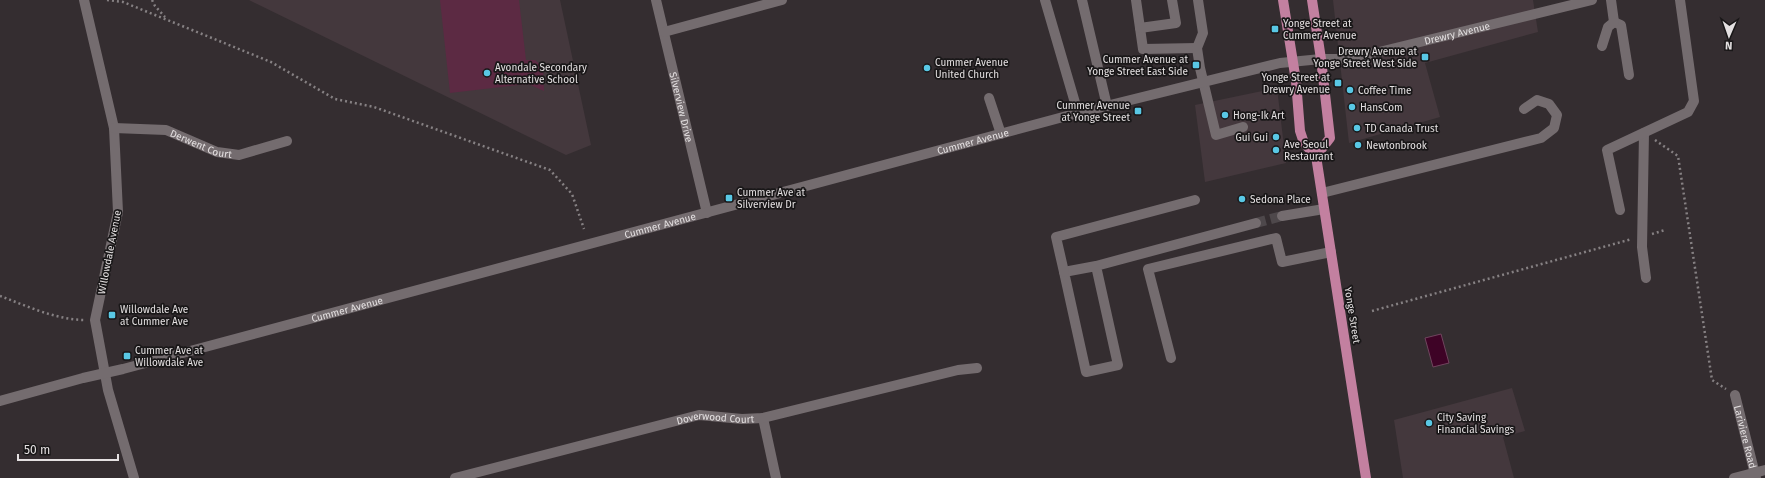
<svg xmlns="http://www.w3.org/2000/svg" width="1765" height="478" viewBox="0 0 1765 478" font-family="'Fira Sans',sans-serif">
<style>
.built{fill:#44383d}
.green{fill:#5c2a43}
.water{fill:#3e0326;stroke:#70455e}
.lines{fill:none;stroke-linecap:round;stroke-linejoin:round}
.minor-tunnel{stroke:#4e484b;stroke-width:10;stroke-dasharray:10 5;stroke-linecap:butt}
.path{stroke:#868183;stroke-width:2.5;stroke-dasharray:2 3;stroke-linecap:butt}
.minor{stroke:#746c6f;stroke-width:10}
.major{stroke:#c380a0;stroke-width:10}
.poi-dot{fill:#59c8e5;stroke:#191718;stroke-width:1.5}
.labels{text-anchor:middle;stroke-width:3.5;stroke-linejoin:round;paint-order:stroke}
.poi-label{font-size:10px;fill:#e4e0e1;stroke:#191718;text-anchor:start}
.street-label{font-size:10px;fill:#e4e0e1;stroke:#191718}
</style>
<rect width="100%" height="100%" fill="#342d30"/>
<path class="built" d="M249,0H560L591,145L566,155Z
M1333,0H1533L1538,32L1425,63L1440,117L1349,143Z
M1277,88L1286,163L1205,182L1195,105Z
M1512,388L1525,431L1503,437L1514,478H1403L1394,420Z"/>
<path class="green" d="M440,0H519L526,60H535L543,67L544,91L528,84L450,93Z"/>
<path class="water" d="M1441,334L1449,363L1433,367L1425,338Z"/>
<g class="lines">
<path class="minor-tunnel" d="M1256,223L1282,216"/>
<path class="path" d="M107,0L123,2L271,62L335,99L374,107L550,170L572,194L584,229
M152,0L155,6L165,17
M1655,140L1678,156L1712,380L1726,389
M1652,234L1665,230
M0,296C27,306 56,320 86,320
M1372,311L1632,239"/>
<g class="minor">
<path d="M84,0L114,128L118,212L95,320L108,390L134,478"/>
<path id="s1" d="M656,0L707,213"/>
<path d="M1045,0L1078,113"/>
<path d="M1082,0L1107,106"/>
<path d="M1136,0L1143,49L1197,48"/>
<path d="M1198,0L1203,33L1197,48L1200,68L1216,135L1243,127"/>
<path d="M1614,22L1621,25L1629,75"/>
<path d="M1140,28L1176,23L1172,0"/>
<path d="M664,32L782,0"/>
<path d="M1602,46L1608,27L1614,22L1611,0"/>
<path d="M989,98L1001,134"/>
<path id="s2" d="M114,128L166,130L217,152L239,155L287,141"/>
<path d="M1644,133L1642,247L1646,278"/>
<path d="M1322,193L1541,138L1554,128L1557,115L1549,104L1537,100L1524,109"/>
<path d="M1620,210L1607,150L1688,112L1694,101L1680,0"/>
<path d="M1282,216L1324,209"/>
<path d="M1096,266L1064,272L1086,372L1118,365L1096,266L1256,223"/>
<path d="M1064,272L1056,237L1195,200"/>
<path d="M1171,358L1148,269L1276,238L1282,262L1331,252"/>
<path id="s3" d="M1735,395L1756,478"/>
<path id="s4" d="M0,401L83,378L123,369L1078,113L1280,63L1321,59H1337L1375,53L1592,0"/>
<path d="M763,418L776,478"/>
<path id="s5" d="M455,478L699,415L742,419L763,418L958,370L977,368"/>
<path d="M1734,478L1765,470"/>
</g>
<path class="major" d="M1283,0L1296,81L1300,131L1304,143L1316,156L1366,478
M1312,0L1321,59L1330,138L1316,156"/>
</g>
<g class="poi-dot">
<rect x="1271" y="25" width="8" height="8" rx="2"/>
<rect x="1421" y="53" width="8" height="8" rx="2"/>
<rect x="1192" y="61" width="8" height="8" rx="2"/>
<circle cx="927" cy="68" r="4"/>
<circle cx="487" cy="73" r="4"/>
<rect x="1334" y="79" width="8" height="8" rx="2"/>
<circle cx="1350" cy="90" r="4"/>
<circle cx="1352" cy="107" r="4"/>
<rect x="1134" y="107" width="8" height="8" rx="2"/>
<circle cx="1225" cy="115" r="4"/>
<circle cx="1357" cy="128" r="4"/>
<circle cx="1276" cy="137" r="4"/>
<circle cx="1358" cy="145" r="4"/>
<circle cx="1276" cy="150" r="4"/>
<rect x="725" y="194" width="8" height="8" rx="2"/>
<circle cx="1242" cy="199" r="4"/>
<rect x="108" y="311" width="8" height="8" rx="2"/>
<rect x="123" y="352" width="8" height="8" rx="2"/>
<circle cx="1429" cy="423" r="4"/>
</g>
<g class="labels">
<g class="poi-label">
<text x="1283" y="27">Yonge Street at<tspan x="1283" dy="12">Cummer Avenue</tspan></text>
<text x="1417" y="55" text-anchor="end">Drewry Avenue at<tspan x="1417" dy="12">Yonge Street West Side</tspan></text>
<text x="1188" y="63" text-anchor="end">Cummer Avenue at<tspan x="1188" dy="12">Yonge Street East Side</tspan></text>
<text x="935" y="66">Cummer Avenue<tspan x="935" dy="12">United Church</tspan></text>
<text x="495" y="71">Avondale Secondary<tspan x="495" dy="12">Alternative School</tspan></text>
<text x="1330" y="81" text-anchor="end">Yonge Street at<tspan x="1330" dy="12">Drewry Avenue</tspan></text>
<text x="1358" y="94">Coffee Time</text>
<text x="1130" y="109" text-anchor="end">Cummer Avenue<tspan x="1130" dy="12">at Yonge Street</tspan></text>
<text x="1360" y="111">HansCom</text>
<text x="1233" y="119">Hong-Ik Art</text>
<text x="1365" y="132">TD Canada Trust</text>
<text x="1268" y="141" text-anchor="end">Gui Gui</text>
<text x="1284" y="148">Ave Seoul<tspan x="1284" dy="12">Restaurant</tspan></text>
<text x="1366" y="149">Newtonbrook</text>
<text x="737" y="196">Cummer Ave at<tspan x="737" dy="12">Silverview Dr</tspan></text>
<text x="1250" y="203">Sedona Place</text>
<text x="120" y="313">Willowdale Ave<tspan x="120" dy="12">at Cummer Ave</tspan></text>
<text x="135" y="354">Cummer Ave at<tspan x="135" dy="12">Willowdale Ave</tspan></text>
<text x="1437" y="421">City Saving<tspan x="1437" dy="12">Financial Savings</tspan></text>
</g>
<g class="street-label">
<text dy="4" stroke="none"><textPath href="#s4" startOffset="1504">Drewry Avenue</textPath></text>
<text dy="4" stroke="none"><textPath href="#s1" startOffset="110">Silverview Drive</textPath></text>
<text dy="4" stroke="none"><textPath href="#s4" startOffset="1007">Cummer Avenue</textPath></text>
<text dy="4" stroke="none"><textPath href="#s2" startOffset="90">Derwent Court</textPath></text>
<text dy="4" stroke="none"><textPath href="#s4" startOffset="683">Cummer Avenue</textPath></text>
<text transform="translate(109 252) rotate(-79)" y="4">Willowdale Avenue</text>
<text dy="4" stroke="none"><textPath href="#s4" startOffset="359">Cummer Avenue</textPath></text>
<text transform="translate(1353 315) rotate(81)" y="4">Yonge Street</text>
<text dy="4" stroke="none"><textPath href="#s5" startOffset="268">Doverwood Court</textPath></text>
<text dy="4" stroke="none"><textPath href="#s3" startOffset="43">Lariviere Road</textPath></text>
</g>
</g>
<g transform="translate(1729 36) rotate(182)" stroke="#191718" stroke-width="3" paint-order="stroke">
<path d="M0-3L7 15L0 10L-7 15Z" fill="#e4e0e1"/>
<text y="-6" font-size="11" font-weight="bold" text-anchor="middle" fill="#e4e0e1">N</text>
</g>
<path d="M18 454v6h100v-6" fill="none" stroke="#e4e0e1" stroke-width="2"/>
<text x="24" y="454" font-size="12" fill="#e4e0e1" stroke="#191718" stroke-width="3" paint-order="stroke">50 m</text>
</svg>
